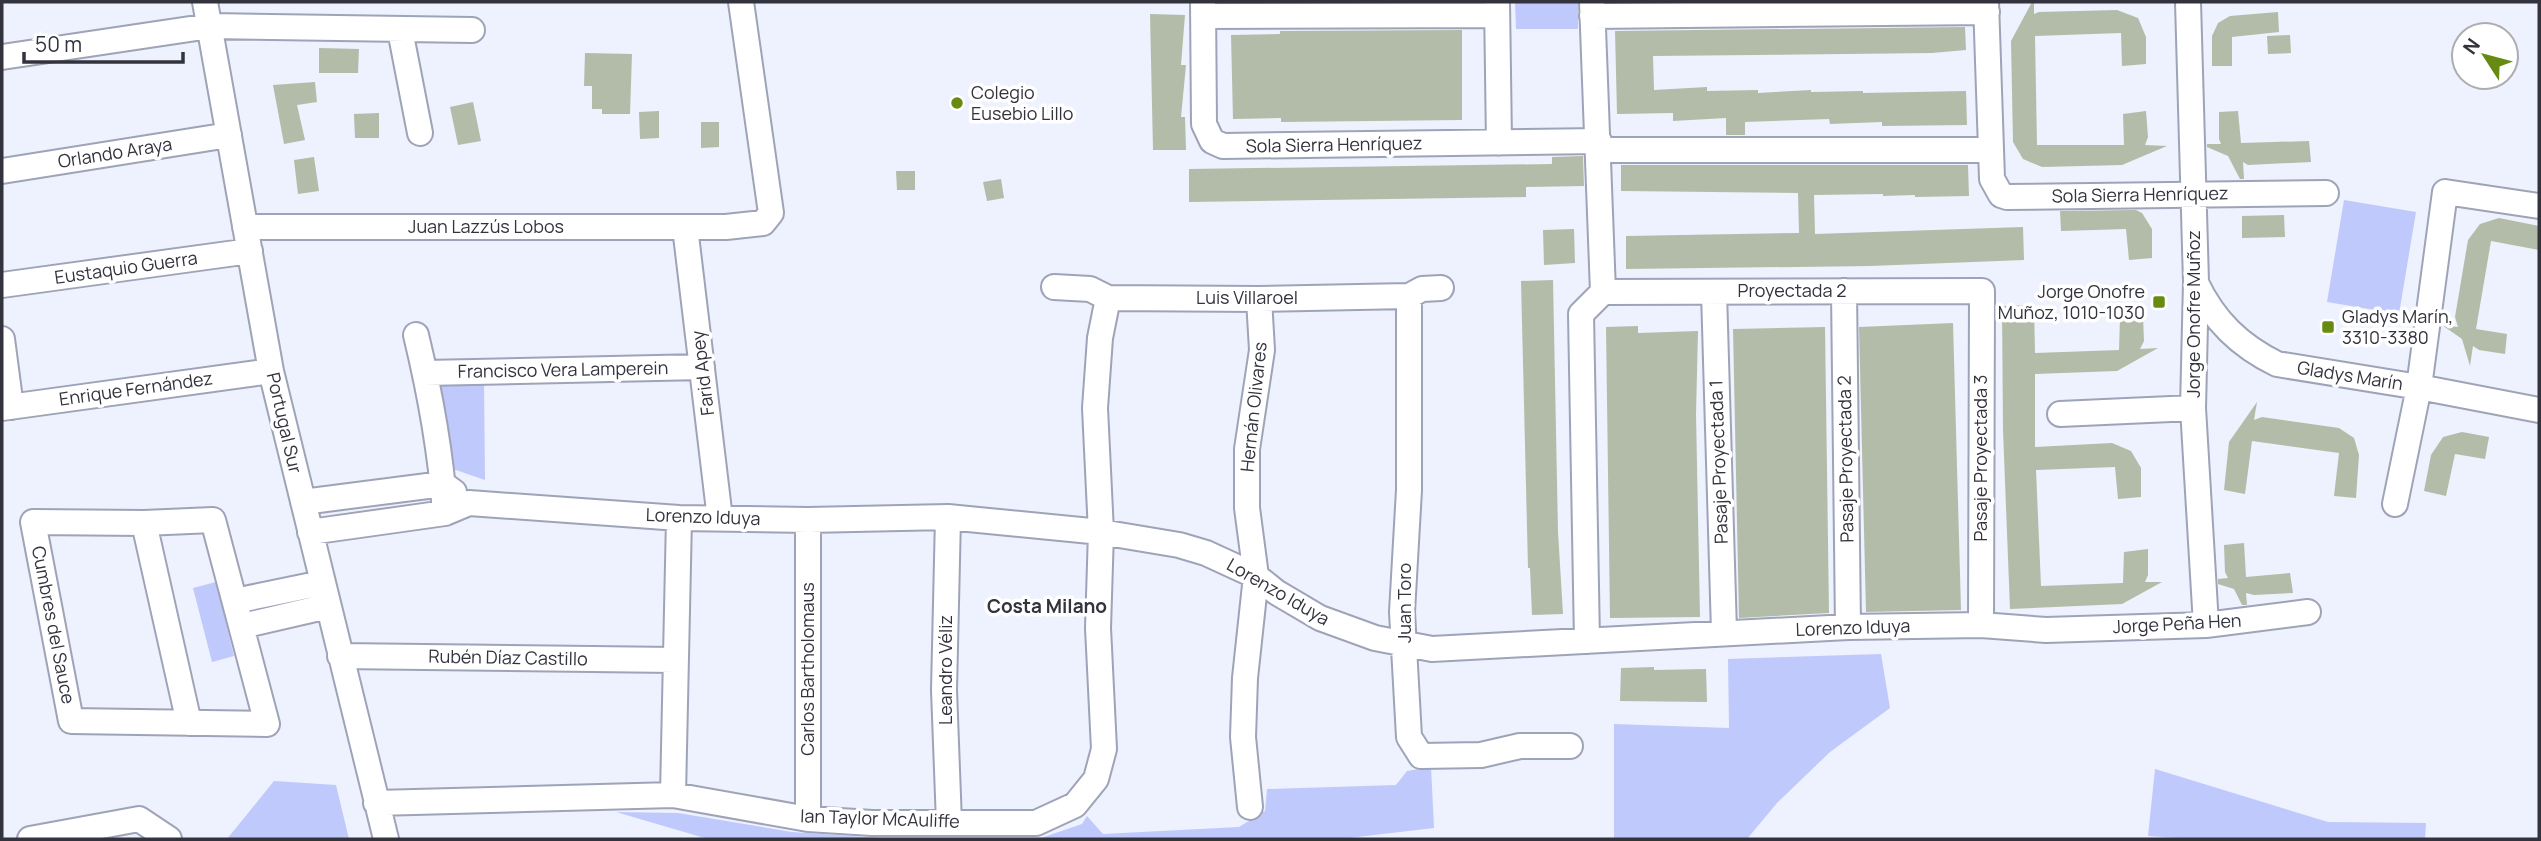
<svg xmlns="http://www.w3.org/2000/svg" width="2541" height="841" viewBox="0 0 2541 841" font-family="Manrope,sans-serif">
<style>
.green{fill:#bfc9fb}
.building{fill:#b3bca8}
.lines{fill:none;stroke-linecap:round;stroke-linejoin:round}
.street-casing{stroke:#9fa3b7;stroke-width:28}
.street{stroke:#fff;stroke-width:24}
.poi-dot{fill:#678b12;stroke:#fff;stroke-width:2.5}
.labels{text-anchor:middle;stroke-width:7;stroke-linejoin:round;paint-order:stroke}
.poi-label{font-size:18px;fill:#32333c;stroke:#fff;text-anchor:start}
.street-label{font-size:18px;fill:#32333c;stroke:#fff}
.neighbourhood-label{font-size:19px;font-weight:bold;fill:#32333c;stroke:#fff}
</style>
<rect width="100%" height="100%" fill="#eef1fe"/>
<path class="green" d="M1515,2H1578V29H1516Z
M2344,200L2416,212L2399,314L2327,302Z
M484,381L485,480L450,468L438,386Z
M216,582L234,656L212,662L193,588Z
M1881,654L1890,708L1830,752L1777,803L1747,839H1614V724L1729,728L1728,659Z
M1431,767L1434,828L1340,839H1038L1082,824L1087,816L1103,834L1239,827L1265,811L1267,789L1396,785L1407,771Z
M2155,769L2328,822L2426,823L2425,839H2194L2148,836Z
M274,781L336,785L349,839H227Z
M616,812L678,813L792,832L895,839H708Z"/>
<path class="building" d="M2032,2H2034V14L2039,12L2117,10L2138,18L2146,37V64L2122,66L2121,33L2035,36L2037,145H2124L2123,114L2146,111L2148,137L2145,145L2167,146L2122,165L2042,167L2023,159L2013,142L2011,41Z
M2278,12L2279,32L2232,37V66H2212V36L2218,23L2230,16Z
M1150,14L1185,15L1181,65H1186L1181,117H1185L1186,150H1153Z
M1965,27L1966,50L1932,53L1653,56L1654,90L1707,87V91L1758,90V93L1811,90V92L1863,91V93L1966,91L1967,125L1882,126V122L1830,124L1829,119L1745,122V135H1726V118L1673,121V113L1617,114L1615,31Z
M1462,30V120L1281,122V118L1233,119L1231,35L1280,34V31Z
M2290,35L2291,53L2268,54L2267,36Z
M319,48L359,49L358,73H319Z
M585,53L632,54L630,114H602V109H592V86H584Z
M315,82L317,102L297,105L305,140L284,144L273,85Z
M473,102L481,141L458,145L450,107Z
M659,111V138L640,139L639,112Z
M2238,111L2241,143L2309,141L2311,162L2248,165L2243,162L2244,179H2240L2228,156L2207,147V144H2221L2219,139V112Z
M379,113V138H355L354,114Z
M701,122H719V147L701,148Z
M1583,156L1584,186L1526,187V197L1189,202V169L1552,164V157Z
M314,157L319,191L298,194L294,160Z
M1621,165H1968L1969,196L1915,197V195L1883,196V194L1814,195L1815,234L2023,227L2024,260L1870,266L1626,269V236L1799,233L1798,193L1621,191Z
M896,171H915V190H897Z
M1001,179L1004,198L987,201L983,182Z
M2136,210L2142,213L2152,229V258L2129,260L2126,229L2061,231L2060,211Z
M2284,215L2285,237L2242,238V216Z
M2499,218L2539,226V250L2491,241L2476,329L2507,334L2505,354L2479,350L2473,346L2470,366L2462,339L2442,325L2458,327L2455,317L2468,240L2480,224Z
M1574,229L1575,263L1544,265L1543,230Z
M1553,280L1558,532L1563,614L1532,615L1530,568H1528L1521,281Z
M2034,305L2035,353L2119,350L2120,318L2143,316L2144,341L2140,349L2158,348L2117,371L2035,374V447L2112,443L2131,451L2141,468V497L2118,499L2115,467L2036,470L2041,586L2123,583L2124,552L2148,549V575L2145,582H2162L2122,604L2010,609L2003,430L2002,306Z
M1953,323L1961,610L1866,612L1859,327Z
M1638,326V333L1698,331L1696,414L1700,617L1610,618L1606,327Z
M1825,327L1829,613L1739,618L1733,329Z
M2257,402L2254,420L2262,417L2339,428L2354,438L2359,455L2356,498L2334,496L2339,453L2252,441L2245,494L2224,490L2229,442Z
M2462,432L2489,437L2485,459L2455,454L2446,496L2424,491L2431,455L2443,437Z
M2244,543L2246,577L2290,573L2293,593L2254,595L2246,593L2247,605H2242L2234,589L2218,584V579L2228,578L2225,572L2224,545Z
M1654,667V670L1706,669L1707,702L1620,701L1621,668Z"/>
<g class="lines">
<defs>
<path id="street" d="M205,2L271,371L386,839
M1203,2L1204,124L1212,141L1223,146L1599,141
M1497,2L1499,143
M1986,2L1992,179L2001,195L2007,197L2326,193
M2188,2L2196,282L2193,408L2206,625
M1203,16L1497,15
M1592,16L1987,12
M400,30L420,133
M2,57L210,26L472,30
M1599,150H1991
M2,171L229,135
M245,227H726L763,223L771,213L741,2
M685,227L720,519
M2196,283C2214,321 2240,346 2277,364L2419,387L2539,410
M2,285L250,251
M1054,287L1090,289L1108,298L1259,299L1409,296L1422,289L1441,288
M1844,291L1848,627
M1603,292L1982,291L1981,625
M1714,292L1724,632
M1409,296V490L1402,612L1409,737L1421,756L1481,755L1520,746H1570
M416,335C430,393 441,454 445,513
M2,339L11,407
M425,373L702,367
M2,408L271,371
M2060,414L2193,408
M303,502L443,484L454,492
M2395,504L2419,387L2445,192L2539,206
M948,517L944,690L949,823
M213,520L267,724L71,721L33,522L144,523Z
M808,520V819
M144,523L189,723
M310,532L445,513L469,503L679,518L808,520L948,517L1101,532L1179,545L1206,553L1256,576L1276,592L1320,618L1375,638L1432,649L1848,627L1981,625L2046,630L2206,625L2308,612
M235,601L322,583
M242,626L328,606
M1587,641L1581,314L1603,292L1592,2
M340,656L675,660
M673,795L679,518
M376,803L673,795L808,819L872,823H1036L1075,805L1096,779L1104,749L1098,628L1101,532L1095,408L1100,338L1108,298
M1250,807L1243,737L1245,678L1256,576L1247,508V449L1262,350L1259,299
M30,839L139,819L169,839"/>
</defs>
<use href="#street" class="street-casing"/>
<use href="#street" class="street"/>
</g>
<g class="poi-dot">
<circle cx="957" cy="103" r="7"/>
<rect x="2152" y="295" width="14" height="14" rx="3.5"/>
<rect x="2321" y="320" width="14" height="14" rx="3.5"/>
</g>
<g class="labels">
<g class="poi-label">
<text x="971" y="99">Colegio<tspan x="971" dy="21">Eusebio Lillo</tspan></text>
<text x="2145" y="298" text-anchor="end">Jorge Onofre<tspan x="2145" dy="21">Muñoz, 1010-1030</tspan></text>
<text x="2342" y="323">Gladys Marín,<tspan x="2342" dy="21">3310-3380</tspan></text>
</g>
<g class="street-label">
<text transform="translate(1334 145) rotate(-1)" y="6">Sola Sierra Henríquez</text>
<text transform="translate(115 153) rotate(-9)" y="6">Orlando Araya</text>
<text transform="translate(2140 195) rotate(-1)" y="6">Sola Sierra Henríquez</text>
<text x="486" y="233">Juan Lazzús Lobos</text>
<text transform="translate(126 268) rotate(-8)" y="6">Eustaquio Guerra</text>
<text x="1792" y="297">Proyectada 2</text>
<text x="1247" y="304">Luis Villaroel</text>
<text transform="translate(2194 314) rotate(-90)" y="6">Jorge Onofre Muñoz</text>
<text transform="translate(563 370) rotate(-1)" y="6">Francisco Vera Lamperein</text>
<text transform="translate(703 373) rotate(-97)" y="6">Farid Apey</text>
<text transform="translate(2350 376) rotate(9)" y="6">Gladys Marín</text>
<text transform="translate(136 389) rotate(-8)" y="6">Enrique Fernández</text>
<text transform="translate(1254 407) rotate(-84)" y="6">Hernán Olivares</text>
<text transform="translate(284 423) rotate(77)" y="6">Portugal Sur</text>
<text transform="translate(1981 458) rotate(-90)" y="6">Pasaje Proyectada 3</text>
<text transform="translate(1846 459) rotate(-91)" y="6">Pasaje Proyectada 2</text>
<text transform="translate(1719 462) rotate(-92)" y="6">Pasaje Proyectada 1</text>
<text transform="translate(703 517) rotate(2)" y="6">Lorenzo Iduya</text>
<text transform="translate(1278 592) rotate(30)" y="6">Lorenzo Iduya</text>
<text transform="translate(1405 603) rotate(-90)" y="6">Juan Toro</text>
<text transform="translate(2177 624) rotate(-3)" y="6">Jorge Peña Hen</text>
<text transform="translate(53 625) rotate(79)" y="6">Cumbres del Sauce</text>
<text transform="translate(1853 628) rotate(-2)" y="6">Lorenzo Iduya</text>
<text transform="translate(508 658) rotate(1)" y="6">Rubén Díaz Castillo</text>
<text transform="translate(808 669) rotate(-90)" y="6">Carlos Bartholomaus</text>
<text transform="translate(946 670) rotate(-90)" y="6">Leandro Véliz</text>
<text transform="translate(880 819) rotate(2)" y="6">Ian Taylor McAuliffe</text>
</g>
<g class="neighbourhood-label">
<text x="1047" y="613">Costa Milano</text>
</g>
</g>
<rect width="2541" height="841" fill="none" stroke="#32333c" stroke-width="7"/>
<g transform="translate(2485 56) rotate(306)"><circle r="33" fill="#ffffff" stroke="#adadb1" stroke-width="2"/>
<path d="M0-5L12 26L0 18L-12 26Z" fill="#678b12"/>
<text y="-10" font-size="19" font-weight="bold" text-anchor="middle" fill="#32333c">N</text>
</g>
<path d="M24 52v10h159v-10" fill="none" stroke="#32333c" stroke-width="3.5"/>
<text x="35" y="52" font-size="21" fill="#32333c" stroke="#ffffff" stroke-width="5" paint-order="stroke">50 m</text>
</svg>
